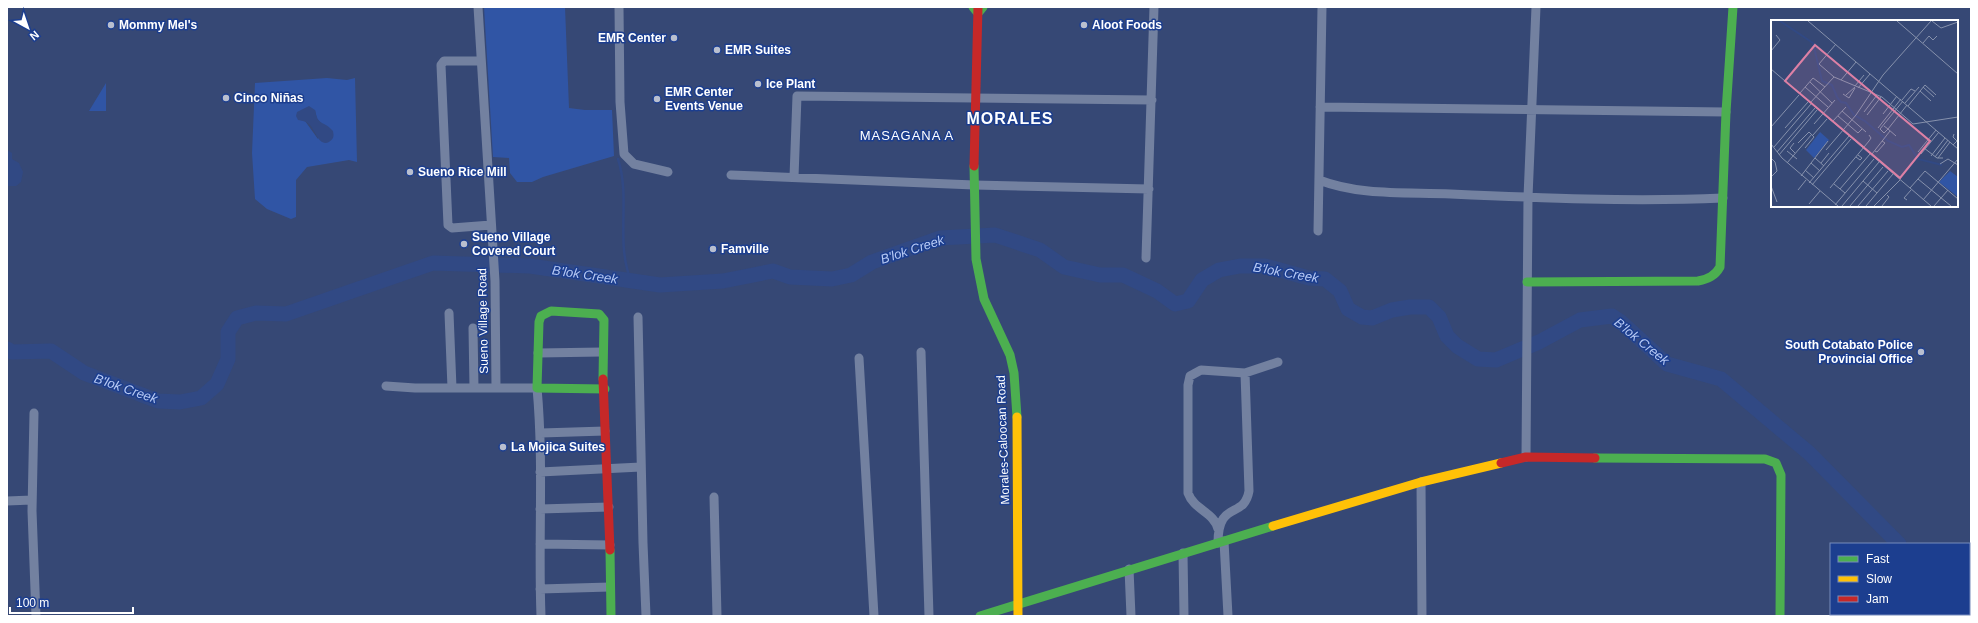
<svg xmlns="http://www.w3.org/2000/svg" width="1978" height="623" viewBox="0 0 1978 623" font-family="Helvetica,sans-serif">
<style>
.green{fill:#3055a5;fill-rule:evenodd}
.water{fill:#314984}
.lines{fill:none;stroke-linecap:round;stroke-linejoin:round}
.stream{stroke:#314984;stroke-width:2.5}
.river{stroke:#314984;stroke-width:15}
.street{stroke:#7381a0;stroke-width:9}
.fast{stroke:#4caf50;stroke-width:9}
.slow{stroke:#ffc107;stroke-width:9}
.jam{stroke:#c62828;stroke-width:9}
.poi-dot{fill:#b9bfcf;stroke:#1c3e8f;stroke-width:1.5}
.labels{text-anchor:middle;stroke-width:3;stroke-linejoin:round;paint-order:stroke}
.poi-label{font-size:12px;font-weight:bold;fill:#fff;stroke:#1c3e8f;text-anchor:start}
.street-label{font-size:12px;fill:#fff;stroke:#1c3e8f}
.neighbourhood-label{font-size:13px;letter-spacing:1px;fill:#fff;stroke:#1c3e8f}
.water-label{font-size:13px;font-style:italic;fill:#b7caf5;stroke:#1c3e8f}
.district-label{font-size:16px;font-weight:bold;letter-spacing:1px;fill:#fff;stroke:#1c3e8f}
.inset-river{fill:none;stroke:#314984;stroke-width:2}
.inset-road{fill:none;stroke:#8691ac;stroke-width:1}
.view{fill:#dd80a5;fill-opacity:0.15;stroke:#dd80a5;stroke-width:2}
.inset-edge{fill:none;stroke:#fff;stroke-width:2}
</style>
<rect width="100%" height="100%" fill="#364875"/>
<path class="green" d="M484,7H565L569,108L585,110H612L614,156L543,177L532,182H517L510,173L509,158L493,157Z
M327,78L347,80L355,78L357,162L349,160L307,167L296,180V217L291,219L267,209L255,199L252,153L255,83ZM315,110L317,119L322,124L318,139L305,121Z
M106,83V111H89Z"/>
<path class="water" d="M309,106L315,110C318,127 324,120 333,131C334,136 334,139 329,142C319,147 315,130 310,125C306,121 303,121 298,120L296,116L297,112Z
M7,150L12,153V159L19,163L23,172L21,182L16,186H7Z"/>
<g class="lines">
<path class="stream" d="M618,159C631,199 615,241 631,281"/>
<path class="river" d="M7,349L12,352L51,351L84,373L158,401L180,402L201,398L217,384L228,359V332L237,318L256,313L286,314L433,263L530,266L660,285L723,281L773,271L790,277L832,279L851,275L872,262L940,238L995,235L1040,250L1064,267L1100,275H1123L1157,291L1175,304L1188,301L1202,280L1219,270L1240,266H1265L1309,278L1325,279L1340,291L1348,309L1362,317L1372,318L1392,310L1410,307H1429L1439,317L1447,336L1457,346L1478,359L1496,360L1539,342L1580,320L1612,316L1621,322L1667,364L1721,379L1809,453L1899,544
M1969,599L1971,600"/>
<path class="street" d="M478,7L495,281L496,388
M619,7L620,102L624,154L634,164L668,172
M481,61H444L441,65L448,225L452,228L491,225
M1320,107L1726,112
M731,175L974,185L1149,189
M794,177L797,96L1152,100
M1319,180C1360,196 1407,192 1451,194C1541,198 1632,202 1723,198
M1318,231L1322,7
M1146,258L1154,7
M449,313L452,388
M638,317L643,543L646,616
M473,328L474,388
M921,352L929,616
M538,353L602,352
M859,358L874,616
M386,386L415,388H537C544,464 538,540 541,616
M34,413L32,511L36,616
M541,433L605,431
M1526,457L1528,197L1536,7
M540,472L641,467
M1421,482L1422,616
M714,497L717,616
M7,501L32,500
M540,509L609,507
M1218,529C1214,512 1194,510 1188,493V385L1190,376L1201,370L1245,373L1278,362
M1224,541L1228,616
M1218,543C1218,499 1244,520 1249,491L1245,373
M540,544L610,545
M1183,553L1184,616
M1129,569L1131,616
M540,589L610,587"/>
<path class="fast" d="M973,7L978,13L983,7
M974,166L976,259L984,299L1010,355L1014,373L1017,417
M1527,282L1698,281C1708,279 1715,276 1720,267L1726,112L1733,7
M603,379L604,320L599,314L551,311L541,316L539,322L537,388L605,389
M1595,458L1765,459L1776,463L1781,475L1780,616
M610,550L611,616
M980,616L1273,526"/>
<path class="slow" d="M1017,417L1018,616
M1273,526L1421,482L1501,463"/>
<path class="jam" d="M974,166L978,7
M603,379L610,550
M1501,463L1526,457L1595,458"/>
</g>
<g class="poi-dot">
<circle cx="111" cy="25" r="4"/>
<circle cx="1084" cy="25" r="4"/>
<circle cx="674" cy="38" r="4"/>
<circle cx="717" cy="50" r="4"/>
<circle cx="758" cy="84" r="4"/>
<circle cx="226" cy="98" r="4"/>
<circle cx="657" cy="99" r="4"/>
<circle cx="410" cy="172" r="4"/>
<circle cx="464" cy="244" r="4"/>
<circle cx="713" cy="249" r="4"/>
<circle cx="1921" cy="352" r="4"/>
<circle cx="503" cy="447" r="4"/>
</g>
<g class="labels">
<g class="poi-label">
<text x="119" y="29">Mommy Mel's</text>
<text x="1092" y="29">Aloot Foods</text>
<text x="666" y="42" text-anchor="end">EMR Center</text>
<text x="725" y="54">EMR Suites</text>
<text x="766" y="88">Ice Plant</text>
<text x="665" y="96">EMR Center<tspan x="665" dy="14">Events Venue</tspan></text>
<text x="234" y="102">Cinco Niñas</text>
<text x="418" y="176">Sueno Rice Mill</text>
<text x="472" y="241">Sueno Village<tspan x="472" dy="14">Covered Court</tspan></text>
<text x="721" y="253">Famville</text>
<text x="1913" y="349" text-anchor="end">South Cotabato Police<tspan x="1913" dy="14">Provincial Office</tspan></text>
<text x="511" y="451">La Mojica Suites</text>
</g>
<g class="street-label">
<text transform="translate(483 321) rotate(-91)" y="4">Sueno Village Road</text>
<text transform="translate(1003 440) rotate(-92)" y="4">Morales-Caloocan Road</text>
</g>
<g class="neighbourhood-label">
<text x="907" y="140">MASAGANA A</text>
</g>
<g class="water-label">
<text transform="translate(912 249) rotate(-18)" y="5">B'lok Creek</text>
<text transform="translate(1286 272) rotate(10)" y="5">B'lok Creek</text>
<text transform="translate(585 274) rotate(8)" y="5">B'lok Creek</text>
<text transform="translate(1642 341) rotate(39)" y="5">B'lok Creek</text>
<text transform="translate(126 388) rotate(19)" y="5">B'lok Creek</text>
</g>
<g class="district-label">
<text x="1010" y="124">MORALES</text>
</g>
</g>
<g transform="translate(1771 20)">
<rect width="187" height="187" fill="#364875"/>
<path d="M49,112L58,120L43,138L35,130ZM179,151L187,157V177L168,162Z" fill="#3055a5"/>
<path class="inset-river" d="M9,1L42,23L51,61L61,65L66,77L70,82L75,83L83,95L94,101L117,121L131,127L138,125L147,139L171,145"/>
<path class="inset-road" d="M37,1L187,129M126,1L187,54M161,1L170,8L187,2M152,23L158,16L162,20L166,16M65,24L48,44L63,57L111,77L142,104L187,97M0,31L9,20L5,15M0,49L160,186M70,60L85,42M39,62L61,83M84,66L93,55M34,67L57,87M152,67L163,77M87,68L99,54M149,71L160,81M29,73L42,58L54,67M72,74L78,78L84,68M75,75L84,67M131,80L140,69L144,71M39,83L63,57M134,83L148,67M137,86L154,65L165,75M71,91L95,112M93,92L106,75M112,94L126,76M96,95L110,77M67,96L87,113L91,109M61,102L75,87M43,104L64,80M113,106L117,109L113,113L109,109L132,81M0,107L28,75M14,108L37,82M107,108L130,79M42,115L56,99M125,116L117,109L136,85M23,123L19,128L24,133M27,123L38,112L43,117L34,128M0,124L11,138L67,186M182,125L186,121L182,117L183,114M3,127L40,84M153,128L166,138H172M55,130L85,95L112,55L160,1M16,131L26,139M104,131L106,132L114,123L111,121M6,132L44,88M147,132L165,110M101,134L119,111M150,134L168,112M8,135L46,90M160,136L174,118M85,137L89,140L91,138L87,135M164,137L177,120M0,138L4,142L6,151L0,157M44,138L53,146M167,138L179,122M16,143L41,114M40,143L49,151M50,143L58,133M169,144L177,139L187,145M34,150L43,158M30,156L57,121M147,159L180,186M92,161L106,173M38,163L78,116M63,164L74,173M41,165L80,119M0,166L6,182M59,168L98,121L100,118L98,115M139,168L154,151L187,179M69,169L99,134M27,170L35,160M136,180L133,178L140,170M152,180L187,139M38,184L49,171M64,185L103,139M71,186L108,142M79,186L112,147M87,186L117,151M95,186L122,154M103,186L129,160M111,186L118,177L116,175M163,186L177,170"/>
<path class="view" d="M44,25L159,121L129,158L14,61Z"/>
<rect width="187" height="187" class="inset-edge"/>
</g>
<rect width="1978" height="623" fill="none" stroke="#ffffff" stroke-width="16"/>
<rect x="1830" y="543" width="140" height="72" fill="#1c3e8f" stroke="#778bbc"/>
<rect x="1838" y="556" width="20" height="6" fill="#4caf50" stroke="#778bbc"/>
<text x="1866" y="563" font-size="12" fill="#ffffff">Fast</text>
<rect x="1838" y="576" width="20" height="6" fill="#ffc107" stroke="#778bbc"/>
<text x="1866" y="583" font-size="12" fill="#ffffff">Slow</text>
<rect x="1838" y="596" width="20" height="6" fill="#c62828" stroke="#778bbc"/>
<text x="1866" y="603" font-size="12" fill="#ffffff">Jam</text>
<g transform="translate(28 28) rotate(140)" stroke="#1c3e8f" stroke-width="3" paint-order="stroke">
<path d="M0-3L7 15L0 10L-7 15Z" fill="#ffffff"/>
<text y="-6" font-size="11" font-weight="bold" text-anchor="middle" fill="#ffffff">N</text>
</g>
<path d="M10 607v6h123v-6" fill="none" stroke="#ffffff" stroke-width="2"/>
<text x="16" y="607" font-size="12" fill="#ffffff" stroke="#1c3e8f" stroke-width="3" paint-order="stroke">100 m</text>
</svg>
